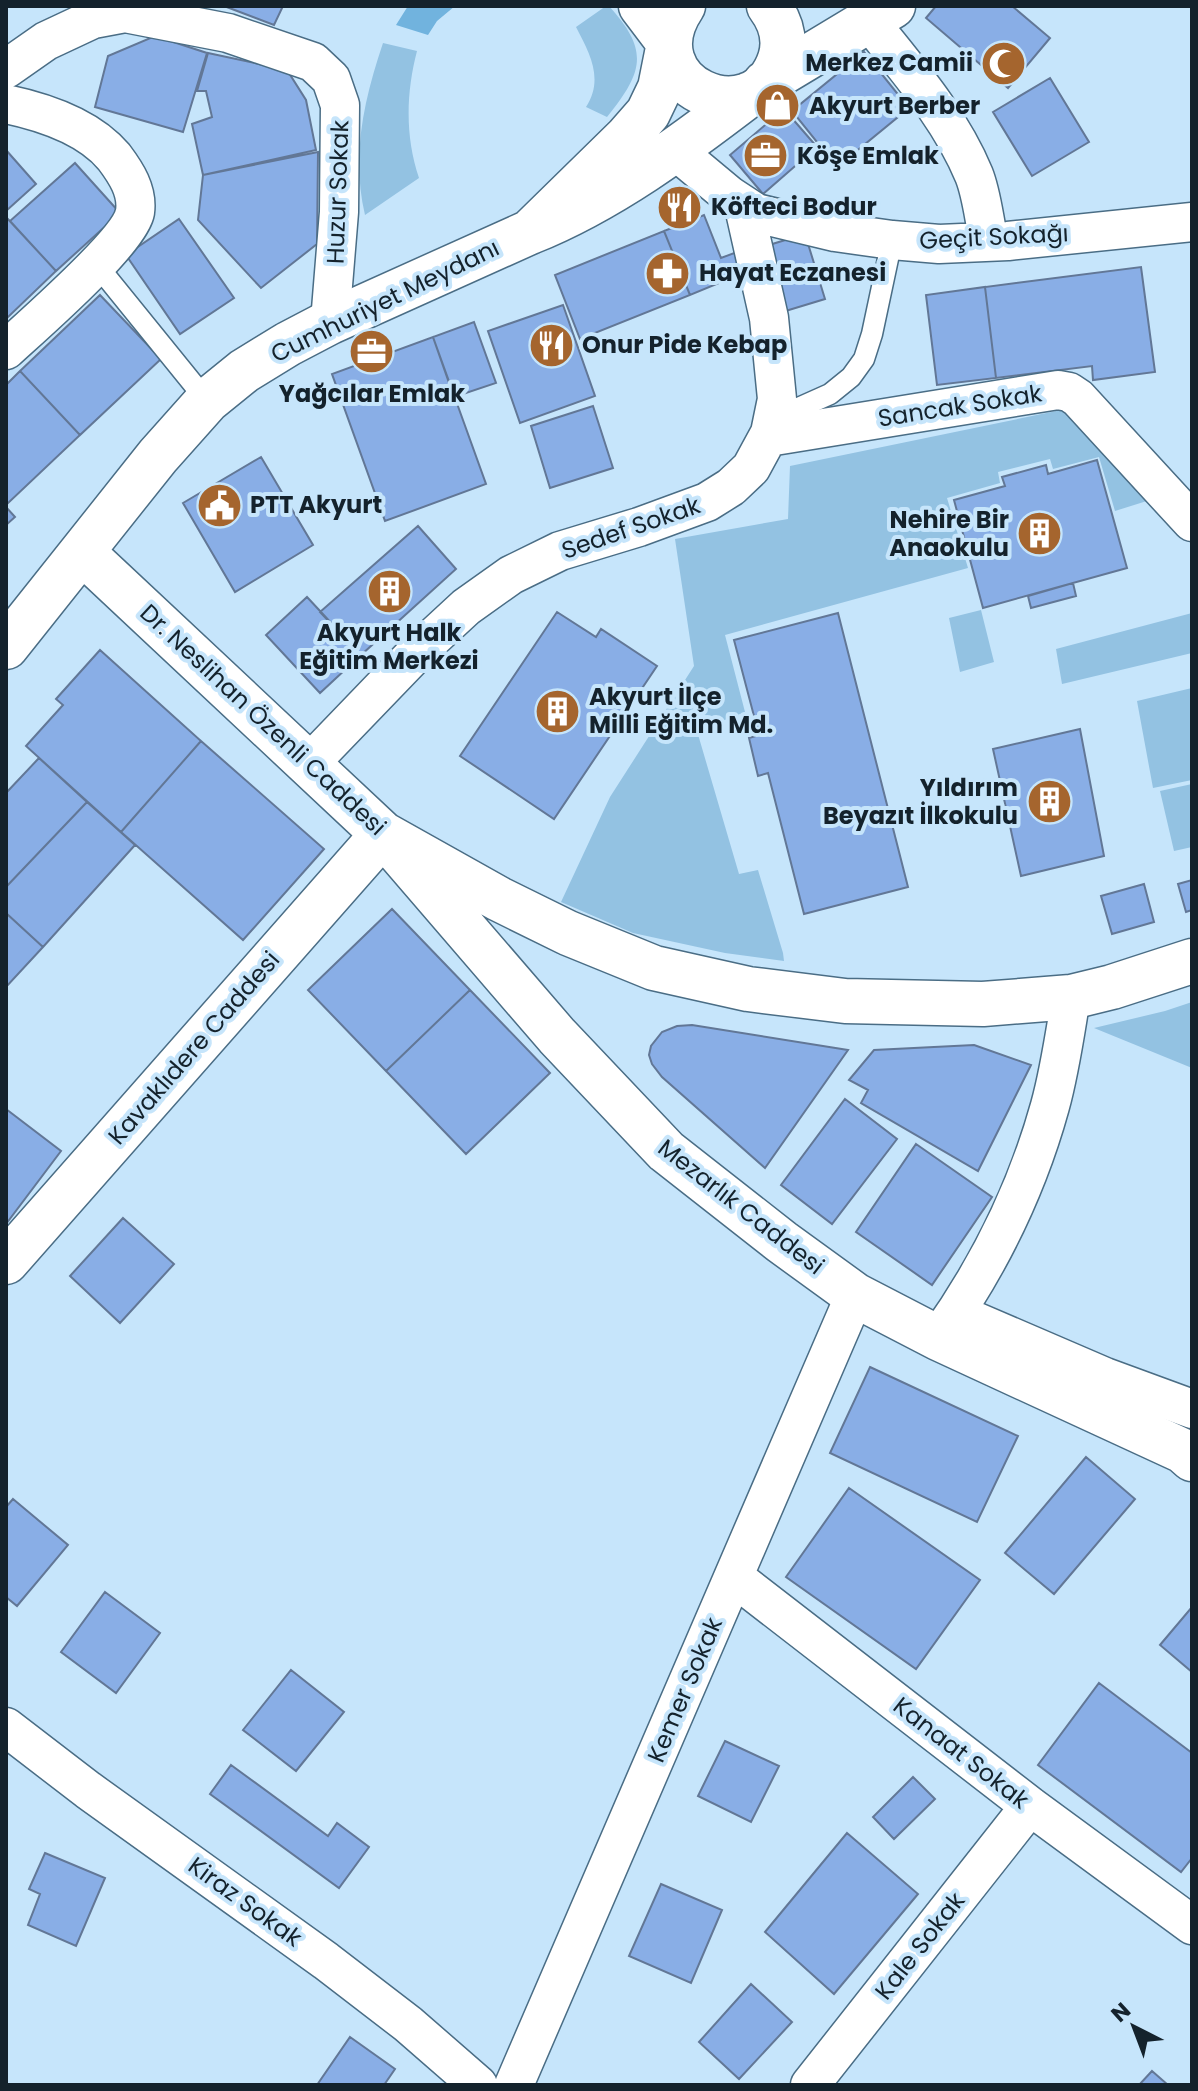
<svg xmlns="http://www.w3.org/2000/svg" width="1198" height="2091" viewBox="0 0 1198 2091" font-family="Poppins,sans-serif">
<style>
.green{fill:#93c2e2}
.forest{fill:#71b3de}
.building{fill:#89aee6;stroke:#627796;stroke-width:2}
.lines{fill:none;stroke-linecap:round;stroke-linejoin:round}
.lane-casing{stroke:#4a6d85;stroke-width:23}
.street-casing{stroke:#4a6d85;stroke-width:41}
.secondary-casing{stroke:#4a6d85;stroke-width:47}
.lane{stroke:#fff;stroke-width:20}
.street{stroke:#fff;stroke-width:38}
.secondary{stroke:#fff;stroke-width:44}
.labels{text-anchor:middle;stroke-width:8;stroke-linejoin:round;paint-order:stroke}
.poi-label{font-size:24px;font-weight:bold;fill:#14222c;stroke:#c6e5fb;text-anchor:start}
.street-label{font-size:24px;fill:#14222c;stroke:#c6e5fb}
</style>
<rect width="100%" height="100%" fill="#c6e5fb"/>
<path class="green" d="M606,6H609C650,51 643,72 607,117L586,107C604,79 590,54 576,27Z
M383,43L417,51C406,93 405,137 419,178L365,215C351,155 364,100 383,43Z
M1066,409L1150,500L1115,511L1099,457L1053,469L1050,459L998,472L1000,483L947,498L968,568L725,635L745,712L697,731L739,874L758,870L783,953L784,961L725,953L633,933L561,902L610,797L694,666L675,539L788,519L790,466Z
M981,610L994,662L960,672L949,618Z
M1192,613V653L1062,684L1056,649Z
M1192,688V780L1153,788L1137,701Z
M1192,784V847L1174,851L1160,791Z
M1192,1002V1068L1094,1028L1165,1011Z"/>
<path class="forest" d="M408,6H455L437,21L428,35L396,25Z"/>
<path class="building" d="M224,6H283L274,25Z
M936,6H1012L1050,38L1008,88L926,18Z
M155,36L207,53L183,132L95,107L108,56Z
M864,52L909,108L837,167L792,111Z
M208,53L287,70L306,100L316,150L203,175L192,124L212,117L206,91H197Z
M1050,78L1089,142L1032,176L993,112Z
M784,109L817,147L763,194L730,155Z
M6,150L36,184L6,211Z
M318,152L317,244L261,288L198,220L203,175Z
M75,163L120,213L56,271L10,221Z
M704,215L721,258L745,249L753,269L690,295L664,231Z
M6,217L56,271L6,319Z
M179,219L234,298L180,334L126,255Z
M664,231L690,295L580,339L555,275Z
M805,234L825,299L779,313L759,248Z
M1141,267L1155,372L1093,380L1092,366L996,378L985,287Z
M985,287L996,378L937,385L926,295Z
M100,295L161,359L80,435L20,371Z
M563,305L595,396L520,423L488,331Z
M474,322L496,383L454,397L433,337Z
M433,337L486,484L385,521L332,374Z
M20,371L80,435L6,505V385Z
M593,406L613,468L550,488L531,426Z
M261,457L313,545L235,592L183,503Z
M1097,460L1127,568L983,608L954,500L1005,486L1002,477L1046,465L1048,474Z
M6,507L15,517L6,525Z
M418,526L456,569L361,655L320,612Z
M1073,583L1076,596L1031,608L1028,596Z
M307,597L361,655L320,693L266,635Z
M557,612L596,637L601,629L657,666L554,819L460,756Z
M838,613L908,887L804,914L768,773L758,776L749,738L759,735L734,640Z
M100,650L201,741L121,832L26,746L63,705L56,699Z
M1080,729L1104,856L1021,876L993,749Z
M201,741L324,849L243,940L121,832Z
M39,758L87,802L6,887V793Z
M87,802L135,845L43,947L6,913V887Z
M1192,880V910L1186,912L1178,884Z
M1144,884L1154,922L1112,934L1101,896Z
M392,909L470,990L386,1071L308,990Z
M6,913L43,947L6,987Z
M470,990L550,1073L466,1154L386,1071Z
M692,1025L848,1050L765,1168L662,1077L652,1064L649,1055L651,1046L662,1032L677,1026Z
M974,1045L1031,1065L978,1171L861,1103L868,1090L849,1080L874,1050Z
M845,1099L897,1139L832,1224L781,1185Z
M6,1109L61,1151L6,1224Z
M916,1144L992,1197L932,1285L856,1232Z
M123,1218L174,1264L120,1323L70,1276Z
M870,1367L1018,1436L977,1522L830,1453Z
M1086,1457L1135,1499L1054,1594L1005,1553Z
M849,1488L980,1580L916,1669L786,1577Z
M13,1499L68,1545L17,1606L6,1597V1507Z
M105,1592L160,1633L116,1693L61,1652Z
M1192,1607V1672L1160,1645Z
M291,1670L344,1712L296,1771L243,1730Z
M1099,1683L1192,1753V1858L1181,1872L1038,1765Z
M725,1741L779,1766L751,1822L698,1796Z
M231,1765L328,1836L337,1823L369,1847L339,1888L210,1794Z
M913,1777L935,1799L894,1839L873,1817Z
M847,1833L918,1894L834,1994L765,1932Z
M45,1853L105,1878L76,1946L28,1925L40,1894L29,1889Z
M661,1884L722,1910L691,1983L629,1956Z
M751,1984L792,2022L739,2079L699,2042Z
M350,2037L395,2069L384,2085H317Z
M1152,2071L1168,2085H1139Z"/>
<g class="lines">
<defs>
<path id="lane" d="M96,264L207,401
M774,419L830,394L851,377L864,359L872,334L892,240"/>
<path id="street" d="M869,21C907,69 950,117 974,175C982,195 984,220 989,241
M6,69L46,41L93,19L125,13L228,33L313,62L331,79L340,105L339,212L330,322
M6,104C44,112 88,126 114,157C126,173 138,191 135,212C130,241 32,326 6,350
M676,151L730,196L756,213L835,232L892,240L939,244L1008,241L1192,222
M768,437L1058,390L1069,392L1078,398L1192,522
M309,764L413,656L466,607L511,575L560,551L639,527L707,502L731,487L751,468L770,433L777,399L769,318L744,207
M956,1313L1105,1377L1192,1409
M938,1338C988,1268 1027,1189 1050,1106C1060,1070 1065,1033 1071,997
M734,1577L1030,1806L1192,1925
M6,1727L88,1790L326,1961L408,2024L478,2085
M514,2085L855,1295
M810,2085L1030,1806"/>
<path id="secondary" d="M641,6L669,43L660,88L648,113L627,137L530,232C610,200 682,146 750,94
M683,6C630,85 754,139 780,59C786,40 781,22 769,6
M765,83L893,6
M82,552L383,834L499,899L568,933L654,968L748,989L845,1001L983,1004L1071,997L1112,987L1192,961
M6,647L158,456L207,401L244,371L288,344L330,322L530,232
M6,1262L383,834L557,1036L666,1151L782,1242L855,1295L938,1338L1183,1451L1192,1459"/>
</defs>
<use href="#lane" class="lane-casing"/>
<use href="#street" class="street-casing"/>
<use href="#secondary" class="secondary-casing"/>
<use href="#lane" class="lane"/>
<use href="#street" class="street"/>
<use href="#secondary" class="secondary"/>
</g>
<defs>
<symbol id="mosque-disc" viewBox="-11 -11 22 22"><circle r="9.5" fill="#a5652e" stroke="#c6e5fb"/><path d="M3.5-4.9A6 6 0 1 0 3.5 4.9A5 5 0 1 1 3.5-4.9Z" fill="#fff"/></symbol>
<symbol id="shop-disc" viewBox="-11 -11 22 22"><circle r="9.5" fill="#a5652e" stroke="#c6e5fb"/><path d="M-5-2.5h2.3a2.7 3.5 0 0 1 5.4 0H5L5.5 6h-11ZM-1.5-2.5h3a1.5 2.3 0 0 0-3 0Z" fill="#fff"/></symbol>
<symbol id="office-disc" viewBox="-11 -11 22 22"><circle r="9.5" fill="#a5652e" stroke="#c6e5fb"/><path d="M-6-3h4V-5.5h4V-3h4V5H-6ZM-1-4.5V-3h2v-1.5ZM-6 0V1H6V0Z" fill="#fff"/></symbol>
<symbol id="restaurant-disc" viewBox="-11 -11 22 22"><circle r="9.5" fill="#a5652e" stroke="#c6e5fb"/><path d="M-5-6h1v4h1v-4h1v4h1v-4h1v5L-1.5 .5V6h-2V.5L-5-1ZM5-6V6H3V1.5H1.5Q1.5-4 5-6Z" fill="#fff"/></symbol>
<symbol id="pharmacy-disc" viewBox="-11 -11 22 22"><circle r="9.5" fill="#a5652e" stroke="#c6e5fb"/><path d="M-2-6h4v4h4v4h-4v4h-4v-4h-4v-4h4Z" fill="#fff"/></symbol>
<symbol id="civic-disc" viewBox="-11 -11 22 22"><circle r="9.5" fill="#a5652e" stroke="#c6e5fb"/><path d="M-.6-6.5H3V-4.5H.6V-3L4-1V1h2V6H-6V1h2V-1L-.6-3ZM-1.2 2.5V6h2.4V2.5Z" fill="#fff"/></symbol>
<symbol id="building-disc" viewBox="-11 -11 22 22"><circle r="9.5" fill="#a5652e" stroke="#c6e5fb"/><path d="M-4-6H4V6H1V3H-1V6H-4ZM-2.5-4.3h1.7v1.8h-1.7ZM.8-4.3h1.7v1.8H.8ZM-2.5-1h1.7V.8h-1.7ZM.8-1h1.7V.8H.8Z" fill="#fff"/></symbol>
</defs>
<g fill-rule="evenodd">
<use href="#mosque-disc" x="978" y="38" width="51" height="51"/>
<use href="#shop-disc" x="752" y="80" width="51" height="51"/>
<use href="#office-disc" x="740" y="130" width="51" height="51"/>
<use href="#restaurant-disc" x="654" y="182" width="51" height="51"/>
<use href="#pharmacy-disc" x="642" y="248" width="51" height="51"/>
<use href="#restaurant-disc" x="526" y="320" width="51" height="51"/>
<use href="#office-disc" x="346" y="326" width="51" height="51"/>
<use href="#civic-disc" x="194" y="480" width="51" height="51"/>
<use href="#building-disc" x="1014" y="508" width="51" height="51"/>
<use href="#building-disc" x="364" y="566" width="51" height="51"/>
<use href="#building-disc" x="532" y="686" width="51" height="51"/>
<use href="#building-disc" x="1024" y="776" width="51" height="51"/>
</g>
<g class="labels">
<g class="poi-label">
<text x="973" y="71" text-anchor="end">Merkez Camii</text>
<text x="809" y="114">Akyurt Berber</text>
<text x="797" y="164">Köşe Emlak</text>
<text x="711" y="215">Köfteci Bodur</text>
<text x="699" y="281">Hayat Eczanesi</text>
<text x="582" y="353">Onur Pide Kebap</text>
<text x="372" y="402" text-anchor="middle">Yağcılar Emlak</text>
<text x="250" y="513">PTT Akyurt</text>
<text x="1009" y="528" text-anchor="end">Nehire Bir<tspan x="1009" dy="28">Anaokulu</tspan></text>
<text x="389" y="641" text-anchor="middle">Akyurt Halk<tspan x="389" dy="28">Eğitim Merkezi</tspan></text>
<text x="589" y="705">Akyurt İlçe<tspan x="589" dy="28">Milli Eğitim Md.</tspan></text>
<text x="1018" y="796" text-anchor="end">Yıldırım<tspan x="1018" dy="28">Beyazıt İlkokulu</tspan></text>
</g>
<g class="street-label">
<text transform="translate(338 192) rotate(-88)" y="8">Huzur Sokak</text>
<text transform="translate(994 237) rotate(-3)" y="8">Geçit Sokağı</text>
<text transform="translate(385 301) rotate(-26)" y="8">Cumhuriyet Meydanı</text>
<text transform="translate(960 406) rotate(-9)" y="8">Sancak Sokak</text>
<text transform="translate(631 528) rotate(-19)" y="8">Sedef Sokak</text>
<text transform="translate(263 720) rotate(43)" y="8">Dr. Neslihan Özenli Caddesi</text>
<text transform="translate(194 1048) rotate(-49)" y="8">Kavaklıdere Caddesi</text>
<text transform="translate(741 1207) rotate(38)" y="8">Mezarlık Caddesi</text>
<text transform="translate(685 1690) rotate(-67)" y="8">Kemer Sokak</text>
<text transform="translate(961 1753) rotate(38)" y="8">Kanaat Sokak</text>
<text transform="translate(245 1902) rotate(36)" y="8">Kiraz Sokak</text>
<text transform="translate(920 1946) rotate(-52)" y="8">Kale Sokak</text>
</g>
</g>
<rect width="1198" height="2091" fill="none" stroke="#14222c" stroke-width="16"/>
<g transform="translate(1134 2027) rotate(318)" stroke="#c6e5fb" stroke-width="6" paint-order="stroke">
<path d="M0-6L14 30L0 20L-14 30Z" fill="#14222c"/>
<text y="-12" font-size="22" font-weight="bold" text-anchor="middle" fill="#14222c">N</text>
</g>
</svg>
